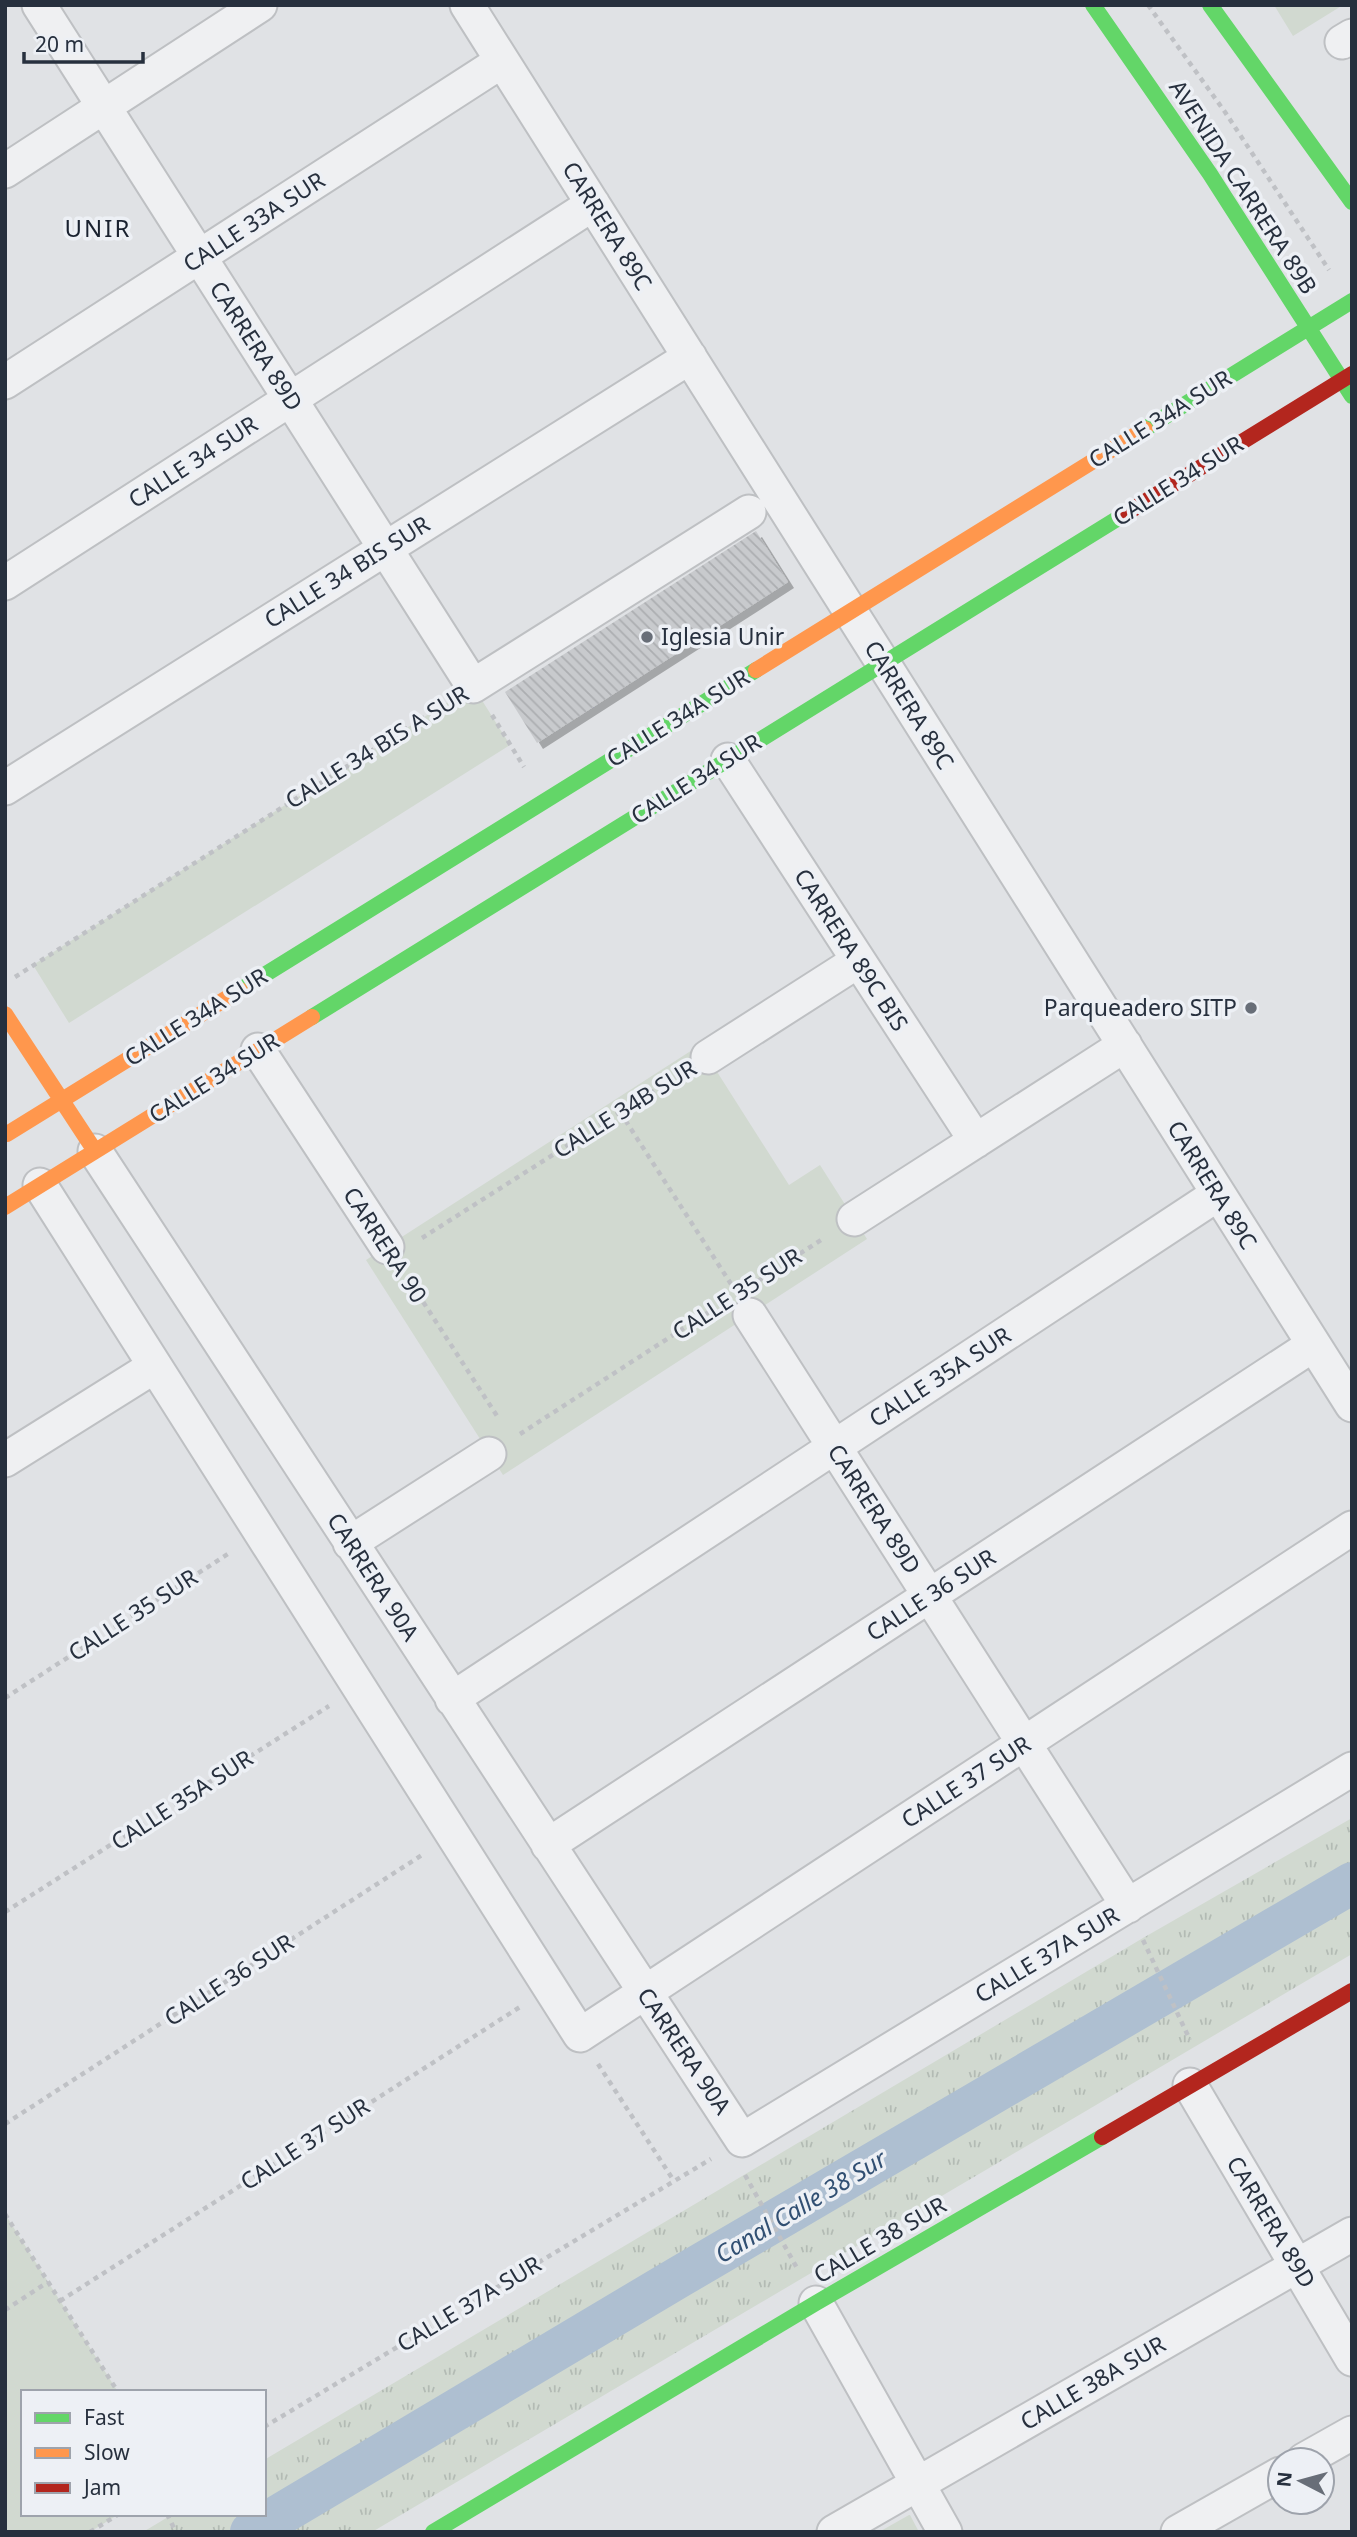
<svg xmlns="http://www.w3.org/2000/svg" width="1357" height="2537" viewBox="0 0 1357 2537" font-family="'Noto Sans',sans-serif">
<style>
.grass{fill:url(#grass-tufts)}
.green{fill:#d1d9d0}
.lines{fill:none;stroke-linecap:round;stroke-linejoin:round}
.canal{stroke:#aebfd1;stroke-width:42}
.building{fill:url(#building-back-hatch);filter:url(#shadow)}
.street-casing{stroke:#bec0c3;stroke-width:37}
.path{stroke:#bfc1c5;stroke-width:4.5;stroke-dasharray:5 5;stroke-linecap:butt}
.street{stroke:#eff0f2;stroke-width:33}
.fast{stroke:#63d668;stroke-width:16}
.slow{stroke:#ff974d;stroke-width:16}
.jam{stroke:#b3261e;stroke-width:16}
.poi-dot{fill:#686e78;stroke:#edf0f5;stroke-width:2.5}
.labels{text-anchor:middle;stroke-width:7;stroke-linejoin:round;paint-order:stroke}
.street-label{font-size:23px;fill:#27303e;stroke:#edf0f5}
.poi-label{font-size:23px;fill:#27303e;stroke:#edf0f5;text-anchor:start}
.neighbourhood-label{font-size:24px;letter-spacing:2px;fill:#19212f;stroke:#edf0f5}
.water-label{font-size:24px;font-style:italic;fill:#314f72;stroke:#edf0f5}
</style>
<defs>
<pattern id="grass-tufts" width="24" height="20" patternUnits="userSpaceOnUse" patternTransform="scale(1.75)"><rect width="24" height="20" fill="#d1d9d0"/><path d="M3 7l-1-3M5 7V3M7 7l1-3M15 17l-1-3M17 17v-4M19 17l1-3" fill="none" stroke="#b3bbb4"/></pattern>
<pattern id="building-back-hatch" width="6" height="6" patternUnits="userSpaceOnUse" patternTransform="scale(1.75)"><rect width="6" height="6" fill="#c8cacd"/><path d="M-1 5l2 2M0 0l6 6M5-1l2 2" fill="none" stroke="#acaeb1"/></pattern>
<filter id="shadow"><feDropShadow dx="6" dy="6" stdDeviation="0" flood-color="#0004"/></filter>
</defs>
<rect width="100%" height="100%" fill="#e0e2e5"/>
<path class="grass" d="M1352,1818V1954L372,2532H143L173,2514H264V2460L1143,1938Z"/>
<path class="green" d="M1274,5H1343L1293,36Z
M473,686L510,745L69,1023L33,965Z
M700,1045L789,1185L820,1165L867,1239L503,1475L366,1260Z
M5,2214L118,2392H23V2514H119L90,2532H5Z
M910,2515L919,2532H879L909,2515Z"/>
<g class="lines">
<path class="canal" d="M251,2532L679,2277L1352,1883"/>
</g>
<path class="building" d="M756,531L788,582L537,743L505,692Z"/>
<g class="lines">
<defs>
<path id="street" d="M39,5L473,686L749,512
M467,5L1352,1405
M1342,42L1352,36
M5,171L260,5
M5,382L502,61
M5,583L593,204
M728,760L976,1141
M5,788L690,357
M258,1050L387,1247
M708,1057L858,961
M95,1151L742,2140L1352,1769
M40,1185L580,2035L1352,1528
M854,1219L1125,1045
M750,1315L1128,1906
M5,1460L155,1366
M350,1543L489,1454
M452,1699L1218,1194
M548,1845L1313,1345
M1190,2085L1352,2359
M816,2303L945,2532
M1304,2460L1352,2433
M834,2532L1352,2234
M1178,2532L1280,2474"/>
</defs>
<use href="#street" class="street-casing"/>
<path class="path" d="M1148,5L1225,112L1329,270
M492,715L524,767
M15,977L442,706
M620,1112L731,1284
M422,1238L677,1076
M407,1277L499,1419
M758,1281L824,1238
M520,1434L715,1308
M5,1698L231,1552
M5,1912L329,1706
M1143,1940L1190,2040
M598,2064L674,2181
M5,2124L422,1855
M745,2175L797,2268
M5,2214L118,2392
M60,2301L520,2007
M5,2310L48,2282
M264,2427L711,2159
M167,2514L176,2532
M90,2532L119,2514"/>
<use href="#street" class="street"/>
<path class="fast" d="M1093,5L1210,174L1352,396
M1210,5L1352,202
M1145,429L1352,301
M240,990L756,670
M312,1017L1125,514
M433,2532L816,2303L1102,2137"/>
<path class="slow" d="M756,670L1145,429
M5,1014L95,1151
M7,1134L240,990
M5,1207L312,1017"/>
<path class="jam" d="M1125,514L1352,374
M1102,2137L1352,1991"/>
</g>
<g class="poi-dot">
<circle cx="647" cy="637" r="7"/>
<circle cx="1251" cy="1008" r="7"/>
</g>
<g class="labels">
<g class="street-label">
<text transform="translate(1243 187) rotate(57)" y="8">AVENIDA CARRERA 89B</text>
<text transform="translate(254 222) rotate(-33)" y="8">CALLE 33A SUR</text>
<text transform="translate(607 226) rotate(58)" y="8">CARRERA 89C</text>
<text transform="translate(256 346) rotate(57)" y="8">CARRERA 89D</text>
<text transform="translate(1160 419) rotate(-32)" y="8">CALLE 34A SUR</text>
<text transform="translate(193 462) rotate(-33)" y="8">CALLE 34 SUR</text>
<text transform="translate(1178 481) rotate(-32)" y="8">CALLE 34 SUR</text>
<text transform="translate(347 572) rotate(-32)" y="8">CALLE 34 BIS SUR</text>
<text transform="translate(909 705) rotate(58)" y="8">CARRERA 89C</text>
<text transform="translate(678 718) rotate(-32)" y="8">CALLE 34A SUR</text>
<text transform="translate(377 747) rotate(-32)" y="8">CALLE 34 BIS A SUR</text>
<text transform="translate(696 779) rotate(-32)" y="8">CALLE 34 SUR</text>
<text transform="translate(851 950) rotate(57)" y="8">CARRERA 89C BIS</text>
<text transform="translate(196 1017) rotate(-32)" y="8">CALLE 34A SUR</text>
<text transform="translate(214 1078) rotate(-32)" y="8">CALLE 34 SUR</text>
<text transform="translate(625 1109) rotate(-32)" y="8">CALLE 34B SUR</text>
<text transform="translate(1212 1185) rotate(58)" y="8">CARRERA 89C</text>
<text transform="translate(385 1245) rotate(57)" y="8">CARRERA 90</text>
<text transform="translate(737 1294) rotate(-33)" y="8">CALLE 35 SUR</text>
<text transform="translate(940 1377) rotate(-33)" y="8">CALLE 35A SUR</text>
<text transform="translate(874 1509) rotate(57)" y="8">CARRERA 89D</text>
<text transform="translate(373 1577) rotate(57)" y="8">CARRERA 90A</text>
<text transform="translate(931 1595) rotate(-33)" y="8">CALLE 36 SUR</text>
<text transform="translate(133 1615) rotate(-33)" y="8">CALLE 35 SUR</text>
<text transform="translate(966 1782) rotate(-33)" y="8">CALLE 37 SUR</text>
<text transform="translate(182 1800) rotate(-33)" y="8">CALLE 35A SUR</text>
<text transform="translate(1047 1955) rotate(-31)" y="8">CALLE 37A SUR</text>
<text transform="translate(229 1980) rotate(-33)" y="8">CALLE 36 SUR</text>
<text transform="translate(684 2051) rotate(56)" y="8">CARRERA 90A</text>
<text transform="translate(305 2144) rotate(-33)" y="8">CALLE 37 SUR</text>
<text transform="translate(1271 2222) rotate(59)" y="8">CARRERA 89D</text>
<text transform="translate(880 2240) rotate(-30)" y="8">CALLE 38 SUR</text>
<text transform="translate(469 2304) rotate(-31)" y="8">CALLE 37A SUR</text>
<text transform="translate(1093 2383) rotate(-30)" y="8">CALLE 38A SUR</text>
</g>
<g class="poi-label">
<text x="661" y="645">Iglesia Unir</text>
<text x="1237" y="1016" text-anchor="end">Parqueadero SITP</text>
</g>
<g class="neighbourhood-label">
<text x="98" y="237">UNIR</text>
</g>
<g class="water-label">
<text transform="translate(801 2207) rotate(-31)" y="8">Canal Calle 38 Sur</text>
</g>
</g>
<rect width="1357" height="2537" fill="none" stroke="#27303e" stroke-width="14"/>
<rect x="21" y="2390" width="245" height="126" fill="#edf0f5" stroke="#9ea3ac" stroke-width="2"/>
<rect x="35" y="2413" width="35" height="10" fill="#63d668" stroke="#9ea3ac" stroke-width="2"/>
<text x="84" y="2425" font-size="21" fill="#27303e">Fast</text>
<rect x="35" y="2448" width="35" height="10" fill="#ff974d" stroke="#9ea3ac" stroke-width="2"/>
<text x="84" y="2460" font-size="21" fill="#27303e">Slow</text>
<rect x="35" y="2483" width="35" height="10" fill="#b3261e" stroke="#9ea3ac" stroke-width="2"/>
<text x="84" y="2495" font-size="21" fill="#27303e">Jam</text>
<g transform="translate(1301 2481) rotate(276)"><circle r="33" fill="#edf0f5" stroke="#9ea3ac" stroke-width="2"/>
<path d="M0-5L12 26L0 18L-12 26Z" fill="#686e78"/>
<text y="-10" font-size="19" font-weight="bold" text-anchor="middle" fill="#27303e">N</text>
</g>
<path d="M24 52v10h119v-10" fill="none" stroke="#27303e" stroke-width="3.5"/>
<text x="35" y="52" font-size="21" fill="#27303e" stroke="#edf0f5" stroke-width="5" paint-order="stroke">20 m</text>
</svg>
